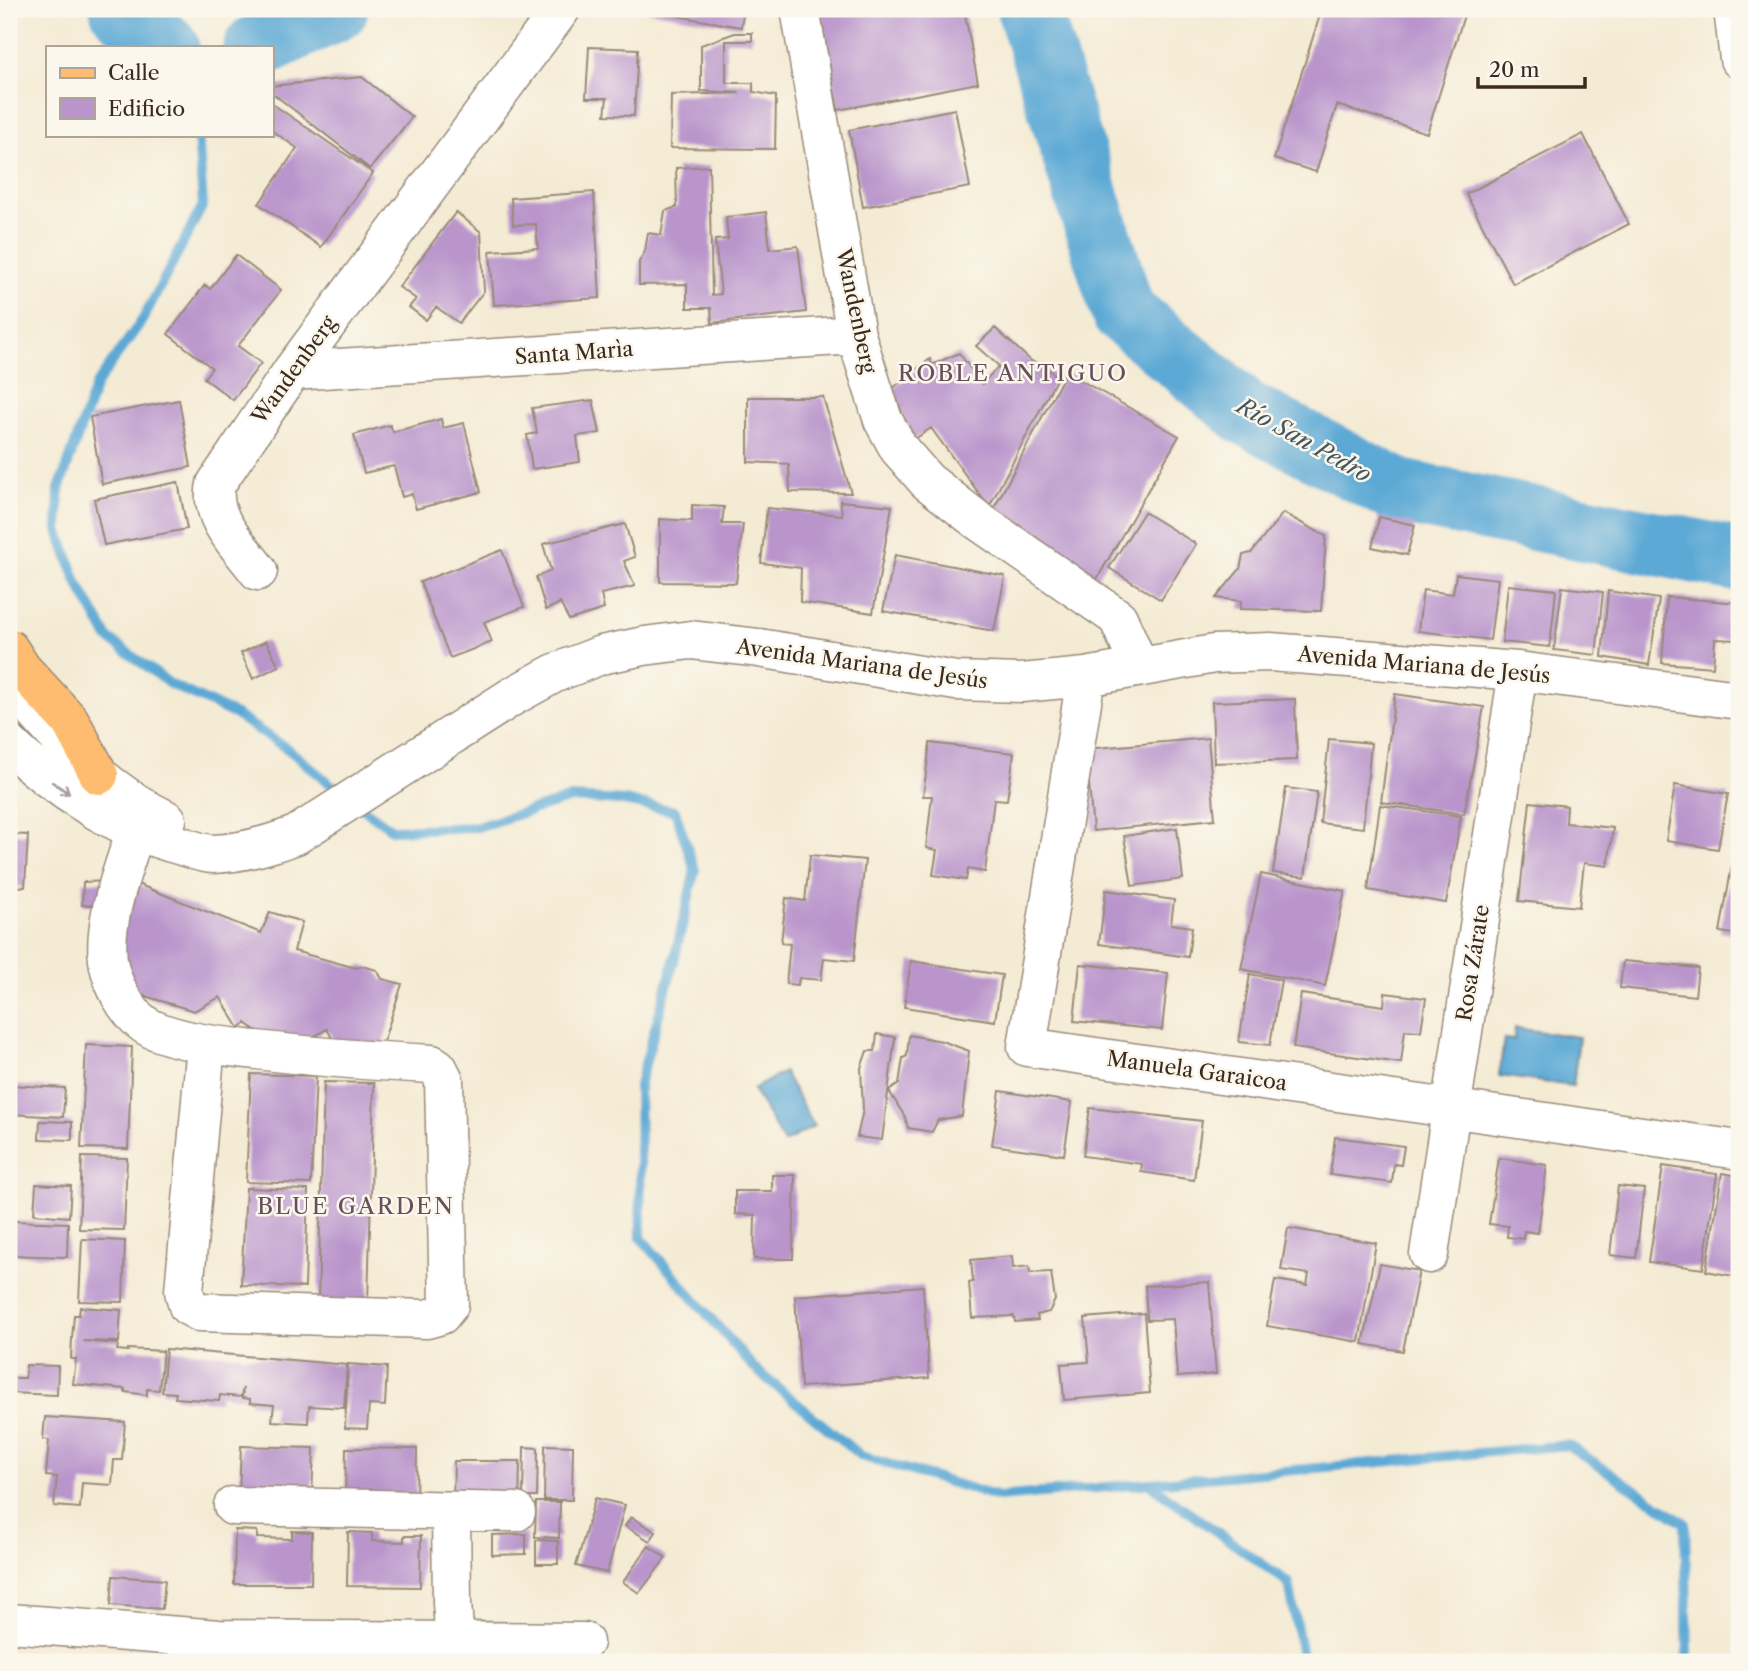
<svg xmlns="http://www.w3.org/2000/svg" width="1748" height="1671" viewBox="0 0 1748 1671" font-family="'Libre Caslon Text',serif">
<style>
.water{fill:#5ca9d5;stroke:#4c6a7a;stroke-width:2}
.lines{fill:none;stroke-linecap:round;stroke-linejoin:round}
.stream{stroke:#5ca9d5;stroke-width:10}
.river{stroke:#5ca9d5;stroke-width:65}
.building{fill:#ba95cc}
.minor-casing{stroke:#988a79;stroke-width:41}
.major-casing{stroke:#988a79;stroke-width:41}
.minor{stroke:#fff;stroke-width:38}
.major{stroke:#febc70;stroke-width:38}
.oneway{stroke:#a79f9a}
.labels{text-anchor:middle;stroke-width:5;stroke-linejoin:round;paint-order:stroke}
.street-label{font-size:21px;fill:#3b2a1e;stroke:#fbf7ec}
.neighbourhood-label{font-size:23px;letter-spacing:2px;fill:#674f5b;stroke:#fbf7ec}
.water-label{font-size:23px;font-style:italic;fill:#47565e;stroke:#fbf7ec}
</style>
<rect width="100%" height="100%" fill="#fbf7ec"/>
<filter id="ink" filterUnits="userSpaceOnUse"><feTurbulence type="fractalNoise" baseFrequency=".0143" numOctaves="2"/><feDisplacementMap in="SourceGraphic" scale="14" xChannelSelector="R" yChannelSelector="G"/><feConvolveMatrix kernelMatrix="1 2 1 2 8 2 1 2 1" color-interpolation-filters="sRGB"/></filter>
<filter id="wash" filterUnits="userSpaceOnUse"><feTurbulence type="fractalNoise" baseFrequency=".00686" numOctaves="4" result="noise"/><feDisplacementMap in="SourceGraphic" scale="28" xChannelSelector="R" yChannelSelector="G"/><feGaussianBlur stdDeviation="1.57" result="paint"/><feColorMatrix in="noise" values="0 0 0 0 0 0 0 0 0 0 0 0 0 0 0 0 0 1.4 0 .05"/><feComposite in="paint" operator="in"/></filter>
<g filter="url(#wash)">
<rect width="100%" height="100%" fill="#f4ebd4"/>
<path class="water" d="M1515,1028L1579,1037L1573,1086L1499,1076L1504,1039L1514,1040Z
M784,1072L814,1126L784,1143L753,1089Z"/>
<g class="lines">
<path class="stream" d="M198,135L203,205L143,319L96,385L59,489L58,530L77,582L108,638L170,684L236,715L289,750L345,796
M358,805L393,830L477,827L571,798L624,801L675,811L695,870L673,965L639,1085L641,1238L754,1368L861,1456L999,1497L1568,1445L1685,1523L1688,1662
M1148,1483L1289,1583L1303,1662"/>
<path class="river" d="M122,9L167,47
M1029,9L1123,312L1246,413L1398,491L1739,560
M256,47L336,9"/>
</g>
<g id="blocks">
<path class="building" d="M645,9H744L741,27L647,11Z
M819,9H964L978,83L838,110Z
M1322,9H1466L1427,133L1337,105L1316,172L1274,159Z
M735,33H752V41H726V83H753V92L776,96L775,149L670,148L671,95L740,93L701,91V45Z
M589,47L638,49L634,116L605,115L607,98H586Z
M362,77L412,117L370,169L271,92V86Z
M271,103L373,173L321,247L259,204L297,148L271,130Z
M955,109L970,187L863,207L849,130Z
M1583,134L1629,224L1513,284L1466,194Z
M709,166L712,295L721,294L715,240L728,239L726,217L766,212L770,249L798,246L806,312L712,323L711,308H687V284L639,285V262L645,251L648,233L661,235L665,211L677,207L676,168Z
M594,192L600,298L494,305L490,251L538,248L536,224L513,225L511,198Z
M456,212L481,232L484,291L459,323L436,307L426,320L409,307L416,299L399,287Z
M236,255L281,290L238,346L261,363L233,400L204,378L212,368L168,334L205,285L210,289Z
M995,328L1030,360L1058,376L989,507L931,428L912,441L893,388L930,359L932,365L959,353L982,384L999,366L976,346Z
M1066,372L1179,436L1097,579L992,512Z
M748,397H823L851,493L790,492L789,464L748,462Z
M179,400L191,467L102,484L90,417Z
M593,400L600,433L577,436L580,462L532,469L527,435L537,433L532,408Z
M441,419L443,428L464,423L481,492L416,509L412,494L402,497L394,466L364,473L354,435L390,425L393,432Z
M178,482L187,529L104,545L94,499Z
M840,501L892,506L873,613L800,602L801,568L761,563L767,508L842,515Z
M692,505L724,507L722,524H743L736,583L660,582V519L692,521Z
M1144,512L1196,544L1161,600L1109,568Z
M1283,513L1326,536L1321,611L1240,609L1241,601L1216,598L1240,569L1243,555L1251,553Z
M1379,517L1415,525L1407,555L1372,547Z
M625,524L635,557L624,561L635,586L601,594L604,609L569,620L560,603L546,610L536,577L551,571L543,544Z
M502,550L524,607L484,622L492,642L450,658L420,582Z
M895,555L1005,576L994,631L883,611Z
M1456,574L1498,579L1490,640L1418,631L1423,590L1453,594Z
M1508,585L1556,590L1550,647L1502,642Z
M1562,587L1603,592L1596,655L1554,650Z
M1608,591L1659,599L1649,665L1602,657Z
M1667,597L1739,603L1736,640L1715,639L1713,667L1662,663Z
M266,641L279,666L253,679L241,653Z
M1395,694L1484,707L1464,814L1381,802Z
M1295,699L1297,760L1214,763L1212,702Z
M1208,738L1215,819L1093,831L1086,749Z
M1329,739L1371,743L1363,828L1320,823Z
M930,743L1014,753L1007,800L994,799L985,872L968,869L966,880L933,875L937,850L926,848L932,796H923Z
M1675,785L1728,794L1718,849L1666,841Z
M1286,788L1317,792L1305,877L1273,873Z
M1530,802L1567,806L1566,823L1613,828L1608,866L1584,863L1579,907L1519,901Z
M1380,805L1461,816L1446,903L1368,890Z
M1177,828L1183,879L1132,886L1124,836Z
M1738,832H1739V935L1720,932Z
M9,834L28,835L25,887L9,886Z
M810,855L865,860L854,961L824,958L821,980L799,978L798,985L786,984L790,944L781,943L786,898L805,901Z
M1261,874L1345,891L1325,986L1241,969Z
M127,880L261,933L270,912L302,922L294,951L356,968L362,966L377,970L382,979L402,984L378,1058L342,1056L327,1029L298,1046L258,1032L246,1023L239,1028L220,997L194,1011L148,997L139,991L116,971Z
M111,881V905H82L83,882Z
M1106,890L1174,900L1171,924L1192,927L1188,957L1099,944Z
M911,961L1002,975L995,1021L904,1007Z
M1623,961L1698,968L1695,996L1620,988Z
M1080,964L1168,973L1162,1030L1074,1021Z
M1250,974L1281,980L1270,1045L1239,1042Z
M1385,993L1426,998L1421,1031L1405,1030L1401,1063L1293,1048L1301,994L1384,1006Z
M877,1034L895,1037L882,1140L857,1137L863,1110L861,1068L867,1051H875Z
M909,1035L942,1041L969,1051L962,1116L938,1120L932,1132L908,1128L905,1117L889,1091L899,1084L903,1058L907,1056Z
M86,1045L132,1047L128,1149L81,1148Z
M251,1074L316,1076L311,1184L246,1182Z
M324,1082L374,1083L368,1303L318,1301Z
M9,1085L65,1088L63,1117L9,1114Z
M1000,1091L1072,1102L1064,1155L992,1145Z
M1090,1108L1202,1121L1194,1180L1141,1172L1142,1164L1083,1156Z
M40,1121L72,1122V1140L39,1139Z
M1335,1137L1404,1146L1401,1165L1394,1164L1392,1183L1330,1175Z
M82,1157L127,1158L124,1230L79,1229Z
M1499,1158L1547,1165L1538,1233L1524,1231L1523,1239L1507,1237L1508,1226L1489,1224Z
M1663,1166L1717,1174L1703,1269L1649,1262Z
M1722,1173L1739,1176V1277L1706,1271Z
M772,1175H795L793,1259H754L755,1215L735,1214V1191H772Z
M36,1184L71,1186L69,1217L34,1214Z
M1618,1186L1644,1189L1636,1258L1610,1255Z
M246,1188L308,1190L305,1287L241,1285Z
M13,1221L68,1223L67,1257L9,1255V1239H12Z
M1288,1228L1376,1243L1359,1342L1267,1326L1275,1280L1307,1285L1309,1274L1281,1270Z
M82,1239L125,1241L123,1302L79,1301Z
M1012,1256L1013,1268L1029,1266L1030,1273L1051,1272L1055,1300L1049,1312L1037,1315L1038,1320L1015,1322L1014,1316L972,1318L969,1283L973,1282L971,1260Z
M1380,1264L1419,1271L1403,1351L1363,1344Z
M1209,1282L1216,1374L1177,1377L1173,1319L1147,1320L1145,1286Z
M923,1286L929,1378L801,1387L795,1296Z
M80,1307L121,1310L119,1342L83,1341L118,1344L117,1350L128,1351V1349L163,1351L159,1390L147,1389V1395L125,1392V1389L73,1384L76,1359H71L72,1339L74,1315H79Z
M1144,1313L1150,1393L1064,1400L1061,1364L1089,1362L1085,1318Z
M166,1349L347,1365L344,1408L309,1406L308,1423L272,1421L274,1405L250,1403V1399L242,1398L243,1388L241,1397L220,1395L219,1401L175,1398L176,1393L162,1392Z
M348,1364L387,1367L385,1406L369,1405L367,1429L345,1428Z
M26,1365L58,1366L57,1395L9,1393V1378H25Z
M45,1417L125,1422L122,1460H114L112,1485L82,1483L80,1508L54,1506L57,1477L46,1476L49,1440L43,1439Z
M545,1445L573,1446L572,1500H544Z
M241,1446L314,1448L312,1497L239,1496Z
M524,1447L538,1448L537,1497H523Z
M346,1448L417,1449L416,1502H345Z
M454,1461H520L519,1508H453Z
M595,1498L625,1505L607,1573L576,1566Z
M536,1502H560L559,1538L535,1537Z
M631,1517L656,1532L650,1541L625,1526Z
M235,1530L257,1531V1538L292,1539V1531L312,1532L311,1584H234Z
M348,1532L372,1533V1541L404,1542V1536H421L420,1587L347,1586Z
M526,1534V1554L492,1555V1535Z
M536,1540L558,1541V1564H536Z
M649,1546L666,1558L639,1593L623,1582Z
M113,1576L165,1580L162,1609L111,1605Z"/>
</g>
</g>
<g filter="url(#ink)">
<use href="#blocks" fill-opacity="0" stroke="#988a79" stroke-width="2"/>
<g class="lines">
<defs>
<path id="minor" d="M800,9L856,335L883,420L899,449L927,481L977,520L1118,618L1139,666
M1733,9L1739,59
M292,371L856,335
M258,571C239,545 208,518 216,484L292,371L561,9
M1086,677L1027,1047L1739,1150
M9,680C52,734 103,790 167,820
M9,744C57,791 117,829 182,846C191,849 203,854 213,854C242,853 269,845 296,835L513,696L555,673L601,655L644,646L691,640L759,648L956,681L1021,683L1086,677L1214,654L1270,652L1518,671L1739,700
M136,830C123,869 99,930 110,970C116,992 131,1019 152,1029C184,1043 222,1046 257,1050C315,1057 373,1061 432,1064L438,1068L444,1080L449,1305L441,1315L427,1319L199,1312L188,1306L184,1291L206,1044
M1429,1254L1518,671
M233,1506L516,1512
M451,1511L452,1603L455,1641
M9,1623L219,1639L584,1642"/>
<path id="major" d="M9,649L22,669L70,721L99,775"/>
</defs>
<use href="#minor" class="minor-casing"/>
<use href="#major" class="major-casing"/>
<use href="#minor" class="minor"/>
<use href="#major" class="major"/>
</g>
<defs><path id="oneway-shaft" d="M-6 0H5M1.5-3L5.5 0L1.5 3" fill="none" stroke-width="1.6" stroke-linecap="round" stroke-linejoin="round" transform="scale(1.75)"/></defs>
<use class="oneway" href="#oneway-shaft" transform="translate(61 788) rotate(34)"/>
</g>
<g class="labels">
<g class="street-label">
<text transform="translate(856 311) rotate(78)" y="7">Wandenberg</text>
<text transform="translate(574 353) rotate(-4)" y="7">Santa Marìa</text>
<text transform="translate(294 370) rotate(-54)" y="7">Wandenberg</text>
<text transform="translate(862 664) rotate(8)" y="7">Avenida Mariana de Jesús</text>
<text transform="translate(1424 665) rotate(5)" y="7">Avenida Mariana de Jesús</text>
<text transform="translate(1473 963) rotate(-81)" y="7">Rosa Zárate</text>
<text transform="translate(1197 1071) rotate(8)" y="7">Manuela Garaicoa</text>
</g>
<g class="neighbourhood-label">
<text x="1013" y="381">ROBLE ANTIGUO</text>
<text x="356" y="1214">BLUE GARDEN</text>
</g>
<g class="water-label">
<text transform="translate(1304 440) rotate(29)" y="8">Río San Pedro</text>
</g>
</g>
<rect width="1748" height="1671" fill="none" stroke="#fbf7ec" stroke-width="35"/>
<rect x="46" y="46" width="228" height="91" fill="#fbf7ec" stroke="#aea59a" stroke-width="2"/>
<rect x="60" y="68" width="35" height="10" fill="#febc70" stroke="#aea59a" stroke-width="2"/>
<text x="108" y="80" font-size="21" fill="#3b2a1e">Calle</text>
<rect x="60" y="98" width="35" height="21" fill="#ba95cc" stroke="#aea59a" stroke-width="2"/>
<text x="108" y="116" font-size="21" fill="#3b2a1e">Edificio</text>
<path d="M1478 77v10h107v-10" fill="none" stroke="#3b2a1e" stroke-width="3.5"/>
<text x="1489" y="77" font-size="21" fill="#3b2a1e" stroke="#fbf7ec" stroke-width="5" paint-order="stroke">20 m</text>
</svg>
